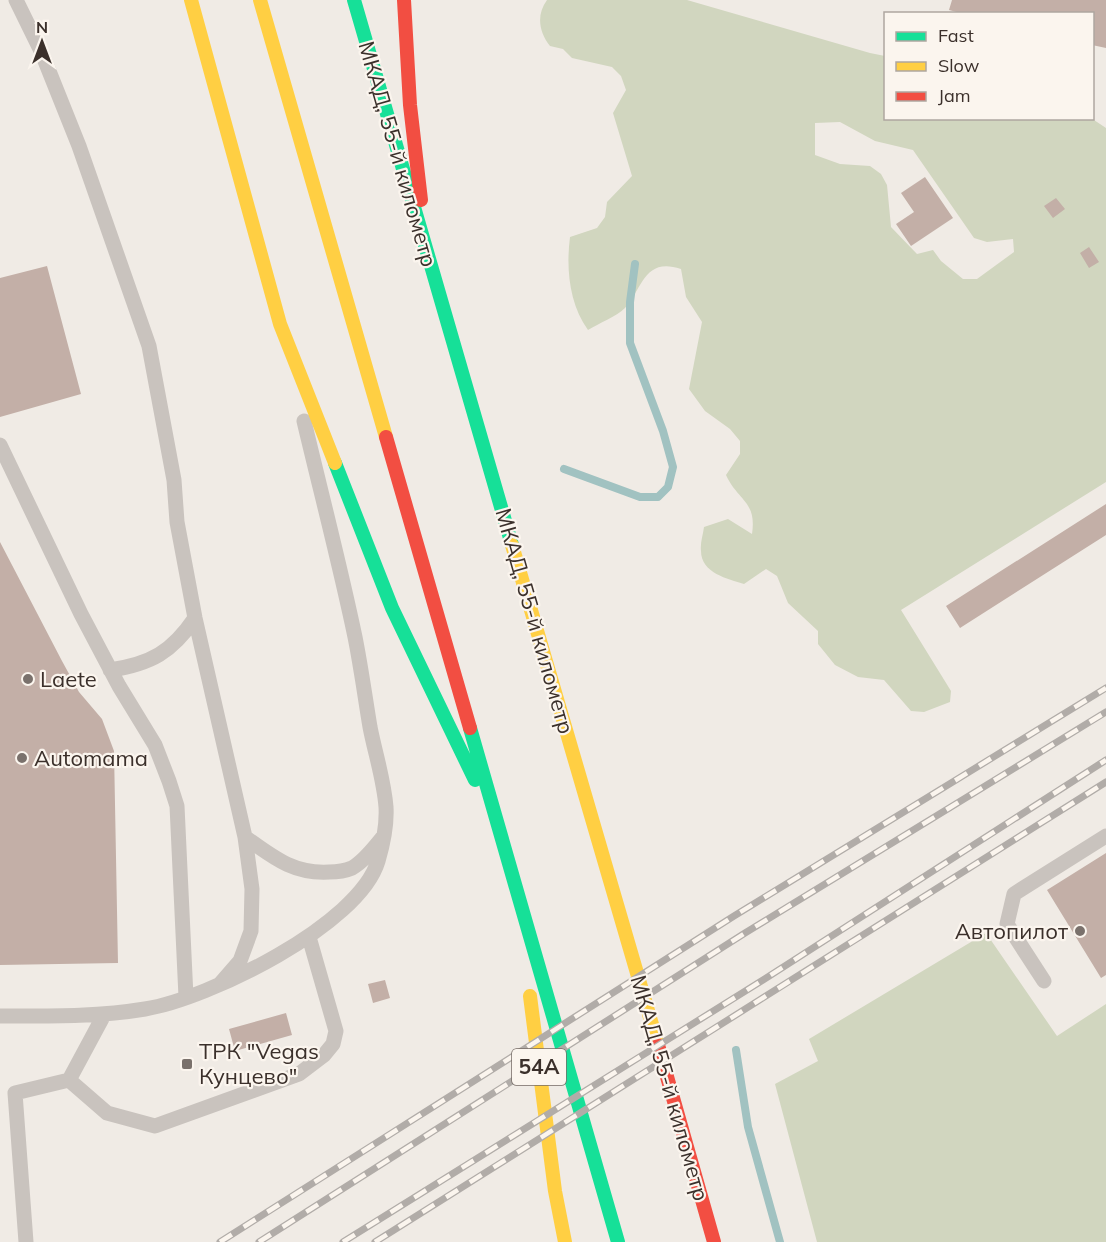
<svg xmlns="http://www.w3.org/2000/svg" width="1106" height="1242" viewBox="0 0 1106 1242" font-family="Mulish,sans-serif">
<style>
.green{fill:#d1d6bf;fill-rule:evenodd}
.lines{fill:none;stroke-linecap:round;stroke-linejoin:round}
.stream{stroke:#a1c2c1;stroke-width:8}
.building{fill:#c3afa7}
.lane{stroke:#c9c3be;stroke-width:15}
.fast{stroke:#16e098;stroke-width:14}
.slow{stroke:#ffcf43;stroke-width:14}
.jam{stroke:#f24e42;stroke-width:14}
.rail-casing{stroke:#b1aca8;stroke-width:7}
.rail{stroke:#fbf5ee;stroke-width:4.5;stroke-dasharray:14;stroke-linecap:butt}
.poi-dot{fill:#7a716c;stroke:#fbf5ee;stroke-width:2}
.labels{text-anchor:middle;stroke-width:4.5;stroke-linejoin:round;paint-order:stroke}
.shield{fill:#fbf5ee;stroke:#756b66;stroke-width:1.5}
.shield-label{font-size:21px;font-weight:bold;fill:#3b302b}
.street-label{font-size:22px;fill:#3b302b;stroke:#fbf5ee}
.poi-label{font-size:22px;fill:#3b302b;stroke:#fbf5ee;text-anchor:start}
</style>
<rect width="100%" height="100%" fill="#f0ebe5"/>
<path class="green" d="M547,0H687L870,53L885,56L886,118H1091L1106,128V482L901,610L951,691L950,702L924,712L911,711L884,680L858,677L835,665L818,644V631L788,603L777,576L766,569L744,584C728,579 701,573 701,551C700,543 703,535 704,527L728,519L752,534C757,501 738,501 726,475L740,454V441L730,429L705,411L689,389L702,322L686,297L681,269C644,257 643,288 625,308C616,317 599,323 588,330C569,304 566,268 570,237L597,228L605,217L607,202L632,176L613,113L626,90L621,76L612,67L572,58L563,49L550,46C539,32 536,15 547,0ZM840,122L875,141L913,150L974,238L987,242L1013,239L1014,252L977,279H963L941,261L933,250L917,254L891,227L887,185L881,174L870,166L840,164L815,155V123Z
M986,933L1057,1036L1106,1004V1242H817L775,1084L818,1061L809,1039Z"/>
<g class="lines">
<path class="stream" d="M564,469L640,497H658L668,487L673,467L663,431L630,343V302L635,264
M736,1050L748,1127L780,1242"/>
</g>
<path class="building" d="M952,0H1106V48L1092,45V14H964L949,10Z
M925,177L953,218L911,246L896,224L914,212L901,193Z
M1056,198L1065,209L1053,218L1044,206Z
M1089,247L1099,262L1089,268L1080,253Z
M47,266L81,394L0,417V278Z
M1106,504V535L960,628L946,606Z
M0,542L62,661L79,692L102,719L114,751L118,963L0,965Z
M1106,853V975L1101,978L1047,890Z
M385,980L390,998L373,1003L368,984Z
M286,1013L292,1035L235,1051L229,1029Z"/>
<g class="lines">
<path class="lane" d="M16,0L41,51L79,146L149,346L174,480L177,522L195,618L245,837L252,889L251,931L240,961L220,984
M0,445L81,614L119,686L155,745L169,781L177,806L186,997
M110,670C151,664 172,652 195,618
M245,837C273,857 293,874 329,872C336,872 345,871 352,868C364,861 373,849 382,838
M1044,981L1007,924L1014,894L1106,836
M104,1015L69,1080L107,1113L155,1126L299,1074L324,1055L333,1044L336,1031L309,937
M0,1016C48,1016 97,1017 145,1009C208,999 359,925 378,861C383,844 387,824 386,807C384,780 375,753 370,727C365,697 361,667 355,637C340,565 321,493 304,421
M26,1242L15,1093L69,1080"/>
<path class="fast" d="M354,0L512,545
M335,463L392,608L475,780
M470,728L618,1242"/>
<path class="slow" d="M191,0L280,324L335,463
M260,0L386,437
M512,545L658,1045
M530,996L555,1191L565,1242"/>
<path class="jam" d="M404,0L410,105L421,200
M386,437L470,728
M658,1045L714,1242"/>
<defs>
<path id="rail" d="M220,1242L734,916L1106,688
M259,1242L745,933L1106,712
M343,1242L763,980L1106,760
M375,1242L1106,782"/>
</defs>
<use href="#rail" class="rail-casing"/>
<use href="#rail" class="rail"/>
</g>
<g class="poi-dot">
<circle cx="28" cy="679" r="6"/>
<circle cx="22" cy="758" r="6"/>
<circle cx="1080" cy="931" r="6"/>
<rect x="181" y="1058" width="12" height="12" rx="3"/>
</g>
<g class="labels">
<rect class="shield" x="512" y="1049" width="54" height="36" rx="4.5"/>
<g class="shield-label">
<text x="539" y="1074">54А</text>
</g>
<g class="street-label">
<text transform="translate(398 154) rotate(74)" y="8">МКАД, 55-й километр</text>
<text transform="translate(535 621) rotate(74)" y="8">МКАД, 55-й километр</text>
<text transform="translate(670 1088) rotate(74)" y="8">МКАД, 55-й километр</text>
</g>
<g class="poi-label">
<text x="40" y="687">Laete</text>
<text x="34" y="766">Automama</text>
<text x="1068" y="939" text-anchor="end">Автопилот</text>
<text x="199" y="1059">ТРК "Vegas<tspan x="199" dy="25">Кунцево"</tspan></text>
</g>
</g>
<rect x="884" y="12" width="210" height="108" fill="#fbf5ee" stroke="#aea6a0" stroke-width="1.5"/>
<rect x="896" y="32" width="30" height="9" fill="#16e098" stroke="#aea6a0" stroke-width="1.5"/>
<text x="938" y="42" font-size="18" fill="#3b302b">Fast</text>
<rect x="896" y="62" width="30" height="9" fill="#ffcf43" stroke="#aea6a0" stroke-width="1.5"/>
<text x="938" y="72" font-size="18" fill="#3b302b">Slow</text>
<rect x="896" y="92" width="30" height="9" fill="#f24e42" stroke="#aea6a0" stroke-width="1.5"/>
<text x="938" y="102" font-size="18" fill="#3b302b">Jam</text>
<g transform="translate(42 42)" stroke="#fbf5ee" stroke-width="4.5" paint-order="stroke">
<path d="M0-4.5L10 22L0 15L-10 22Z" fill="#3b302b"/>
<text y="-9" font-size="16" font-weight="bold" text-anchor="middle" fill="#3b302b">N</text>
</g>
</svg>
